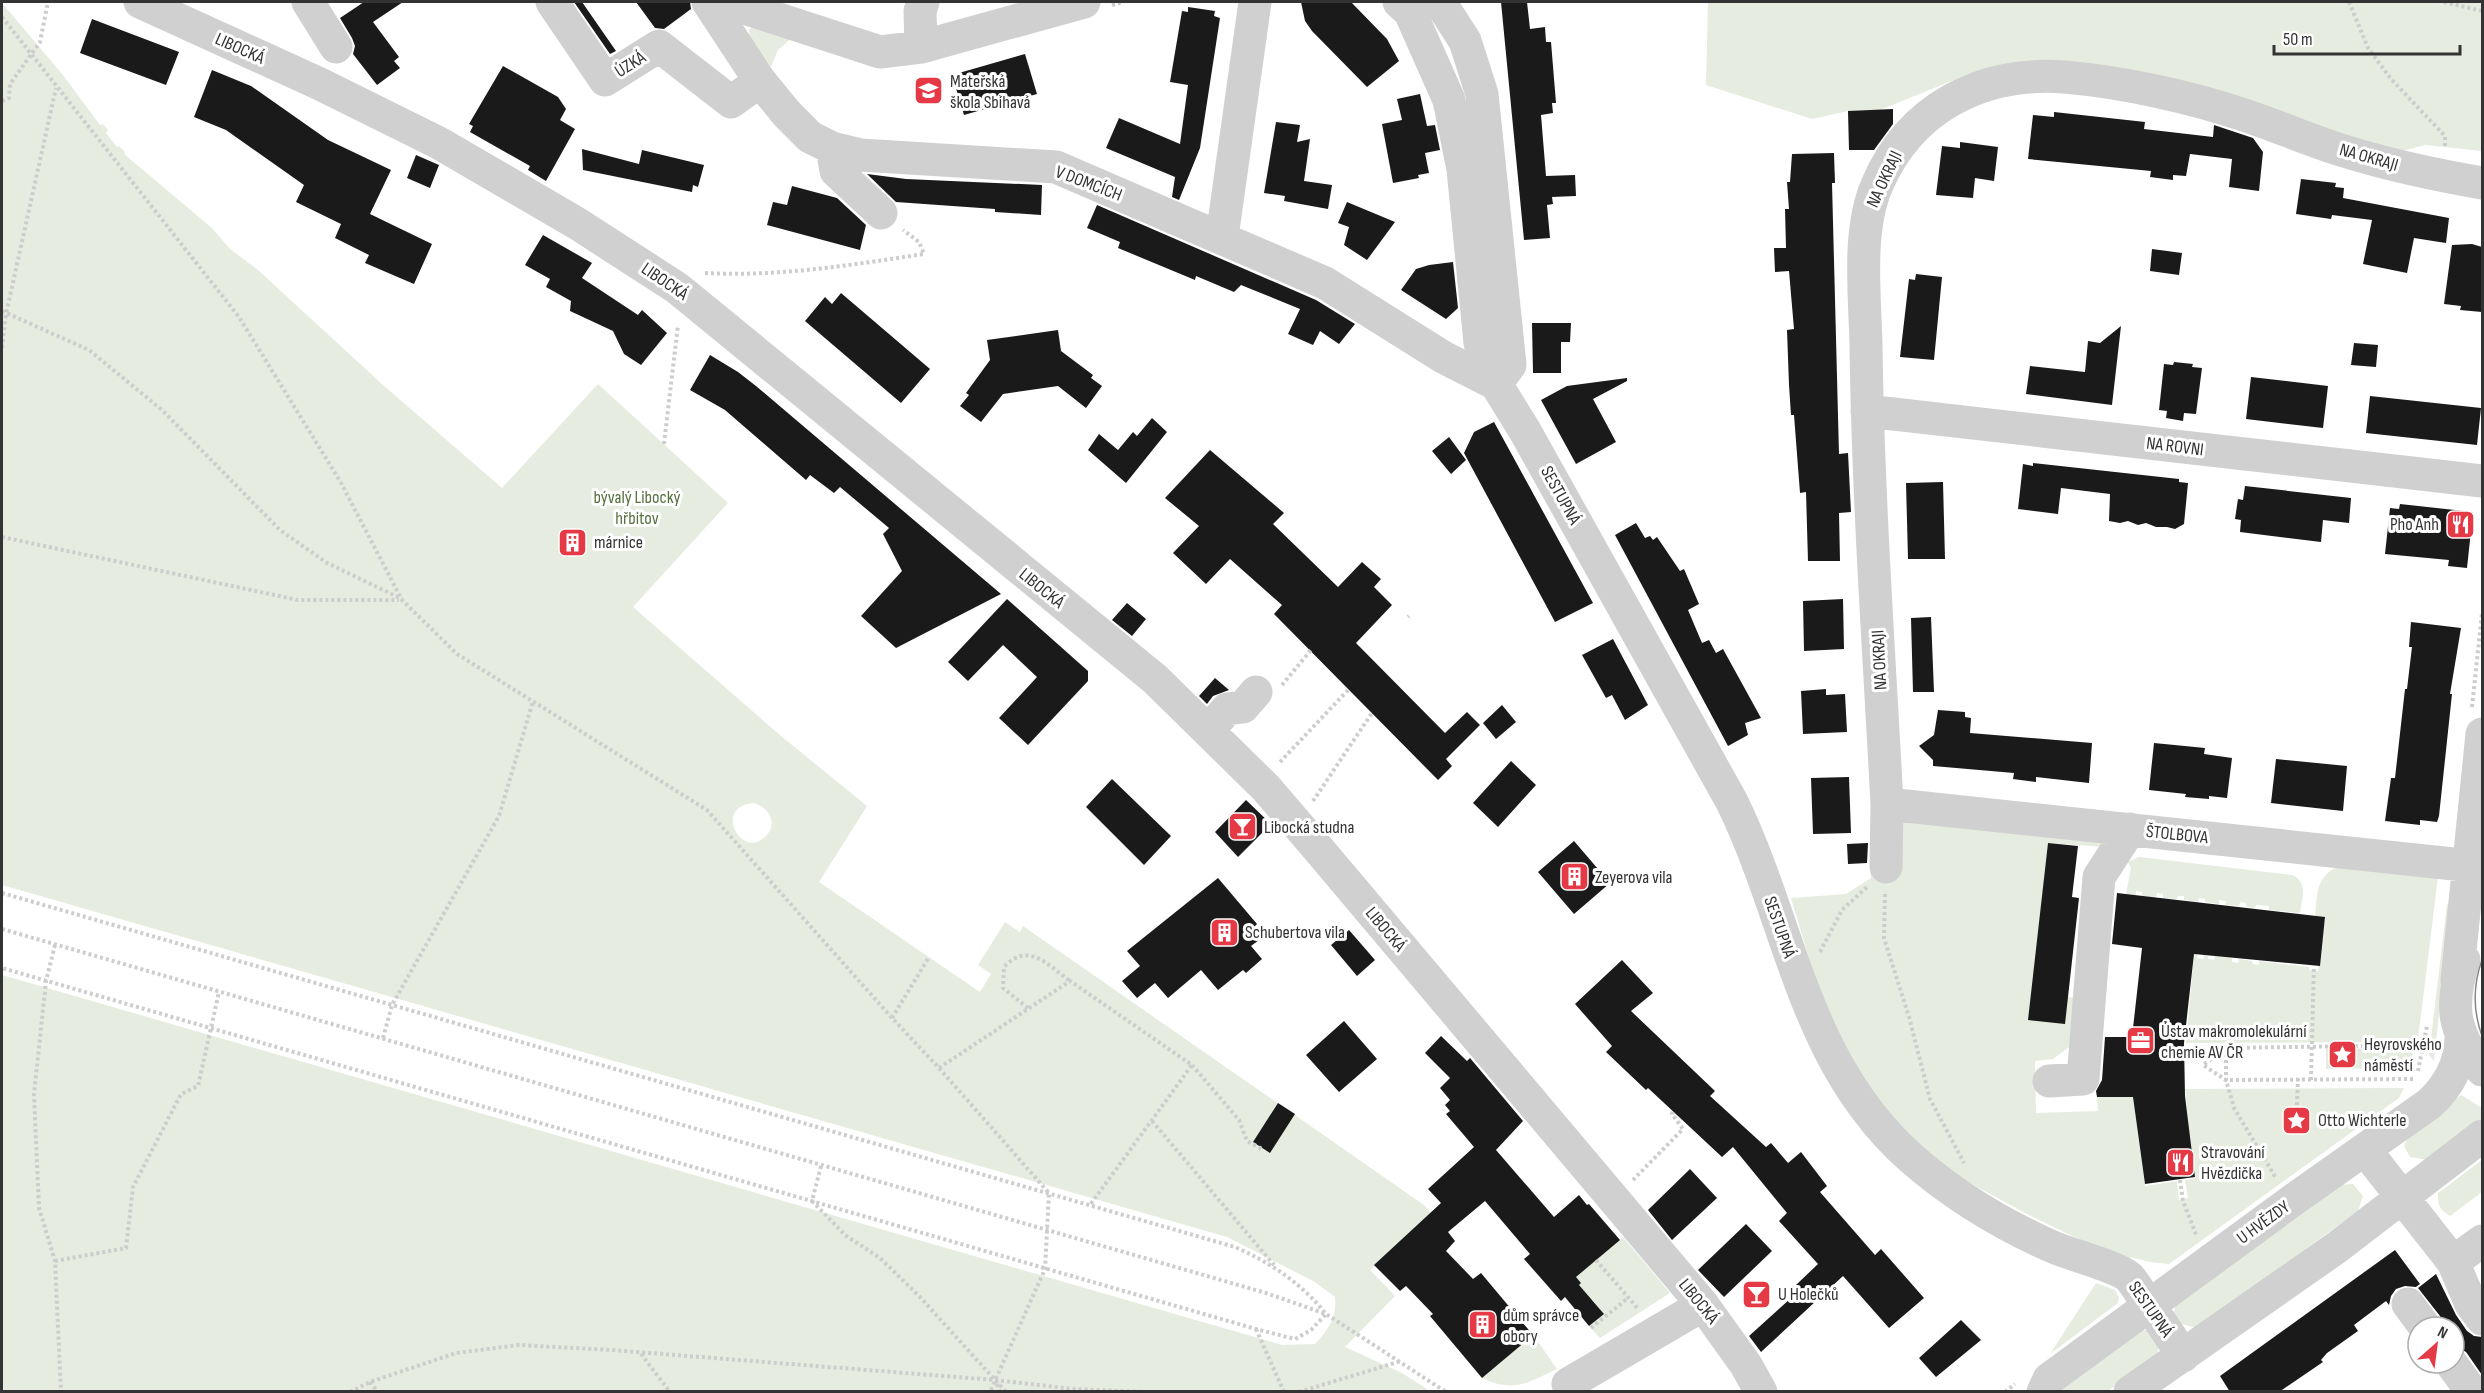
<svg xmlns="http://www.w3.org/2000/svg" width="2484" height="1393" viewBox="0 0 2484 1393" font-family="'Sofia Sans Condensed',sans-serif">
<style>
.green{fill:#e6ecdf;fill-rule:evenodd}
.building{fill:#1a1a1a}
.lines{fill:none;stroke-linecap:round;stroke-linejoin:round}
.path{stroke:#cdcdcd;stroke-width:4;stroke-dasharray:3 3;stroke-linecap:butt}
.minor{stroke:#d0d0d0;stroke-width:33}
.tram{stroke:#888;stroke-width:1.5}
.labels{text-anchor:middle;stroke-width:6;stroke-linejoin:round;paint-order:stroke}
.street-label{font-size:18px;fill:#333;stroke:#fff}
.poi-label{font-size:18px;fill:#333;stroke:#fff;text-anchor:start}
.park-label{font-size:18px;fill:#56703f;stroke:#fff}
</style>
<rect width="100%" height="100%" fill="#fff"/>
<path class="green" d="M1708,2H2482V151L2425,145L2402,151L1971,73L1880,110L1848,111L1812,119L1706,85Z
M2,3L63,75L100,125L103,124L108,130L106,133L117,147L119,146L125,152L124,154L212,228L230,249L258,270L383,385L502,488L598,384L728,503L633,607L781,736L867,806L819,882L980,992L991,974L978,965L1005,922L1020,932L1023,926L1424,1205L1431,1213L1370,1270L1395,1296L1345,1347L1402,1373L1430,1391H2V975L1282,1345L1315,1344C1328,1330 1337,1318 1335,1297L1315,1282L1227,1237L2,885ZM571,530L584,542L574,553L561,541ZM754,803C768,807 778,822 767,835C743,863 711,806 754,803Z
M755,25L794,36L778,50L771,67L750,38L749,30Z
M1901,819L2116,839L2120,848L2048,843L2029,1020L2068,997L2079,998L2069,1047L2053,1059L2035,1061L2036,1113L2098,1111L2097,1097H2133L2145,1186L2177,1181L2179,1200L2188,1198L2185,1180L2195,1178L2185,1089L2404,1088L2399,1098L2392,1103L2169,1264L2150,1262L2130,1257L2134,1264L2107,1253L2025,1213L1946,1170L1891,1120L1845,1059L1811,965L1791,898L1846,894L1871,878L1870,863Z
M2139,857L2293,875C2308,883 2302,899 2300,913L2269,910V906L2256,905L2255,908L2246,907V903L2240,902L2239,906L2225,905L2226,901L2219,900V904L2205,902V899L2199,898L2198,902L2184,900V896H2178L2177,899L2163,898V894L2157,893L2156,897L2142,896V892L2136,891V895L2126,894L2131,868L2128,862Z
M2339,866L2438,877L2418,1039L2413,1042L2186,1043L2194,954H2197V958L2203,959L2204,955L2208,956V959L2214,960L2215,956L2232,958V962L2238,963L2239,959L2252,961L2253,964L2259,965V961L2309,967V970L2318,971L2325,918H2315C2317,894 2316,876 2339,866Z
M2447,904L2451,905L2434,1061L2429,1055Z
M2403,1048L2413,1053L2408,1068L2326,1069V1049Z
M2461,1095L2482,1108V1120L2428,1160L2410,1157L2404,1146L2411,1132Z
M2482,1160V1192L2450,1216C2440,1210 2437,1204 2438,1193Z
M2353,1184L2363,1196L2358,1211L2196,1328L2182,1324L2174,1313L2176,1302L2337,1185Z
M1623,1237L1670,1293L1600,1338L1589,1326L1603,1313L1592,1299L1577,1312L1565,1298L1581,1283L1576,1277Z
M2096,1283L2115,1290L2119,1298L2118,1303L2050,1354Z
M2136,1330H2150L2160,1343L2157,1356L2108,1391L2059,1392Z
M1532,1333L1557,1369C1527,1383 1514,1393 1482,1378Z"/>
<path class="building" d="M364,2H403L373,22L399,57L394,61L400,68L377,85L353,54L355,46L352,38L340,18Z
M574,2H582L616,51L610,54Z
M636,2H690L691,9L664,29L655,28Z
M1301,2H1351L1387,39L1399,61L1367,87L1312,31L1305,21Z
M1501,2H1527L1530,29L1545,27L1546,42H1551L1556,103H1552L1553,113L1541,115L1546,176L1575,175L1576,196L1552,197L1553,204L1547,205L1550,238L1524,240Z
M1188,7L1215,11L1214,16L1220,18L1200,148L1179,200L1172,197L1175,177L1106,148L1119,118L1180,144L1188,85L1170,82L1182,11L1188,12Z
M92,19L179,52L166,85L80,53Z
M1025,54L1037,94L964,115L952,75Z
M503,66L558,97L566,109L560,120L575,129L546,181L528,170L530,166L470,132L473,126L469,124Z
M212,70L251,86L328,140L391,170L370,214L432,244L414,284L365,263L369,255L335,238L341,224L296,202L304,185L226,130L194,117Z
M1420,94L1427,126L1435,125L1440,150L1425,153L1429,173L1418,175L1419,178L1393,183L1382,124L1402,120L1397,99Z
M1893,109V124L1874,150H1849L1848,111Z
M2054,112L2145,122L2144,129L2213,137L2214,125L2253,138L2263,152L2259,191L2229,187L2232,159L2190,154L2186,176L2173,175V180L2150,177L2151,171L2028,159L2033,115L2054,117Z
M1276,122L1300,125L1297,142L1310,139L1304,181L1332,185L1328,209L1284,201L1285,196L1264,193Z
M1960,142L1998,147L1994,181L1975,178L1973,198L1936,195L1942,146L1960,148Z
M582,149L639,164L642,150L704,165L698,187L693,185L692,192L583,170Z
M1834,153L1835,183H1832L1839,454L1848,453L1851,512L1839,513L1840,561H1808L1806,492L1800,493L1794,415H1791L1789,385L1787,330L1794,329L1789,271L1775,272L1774,248H1786L1785,209H1789L1787,182H1790L1792,154Z
M416,155L439,165L430,188L407,178Z
M867,174L906,179L1042,185L1041,215L995,212V209L896,202Z
M2301,179L2336,183L2335,187L2344,188L2343,198L2449,218L2446,243L2414,238L2407,273L2363,264L2372,220L2332,215L2331,219L2296,214Z
M792,186L837,198L866,225L860,250L767,225L773,202L787,205Z
M1347,202L1395,222L1367,260L1344,245L1349,227L1338,223Z
M1097,205L1316,300L1355,324L1339,344L1320,331L1313,345L1288,334L1300,309L1241,285L1234,292L1196,276L1195,280L1118,248L1120,242L1087,228Z
M543,235L592,263L582,278L638,315L642,310L667,333L641,365L624,354L613,331L570,311L571,301L546,287L550,279L525,265Z
M2472,244L2482,247V312L2460,310L2461,306L2444,304L2452,245Z
M2152,249L2182,253L2179,275L2150,271Z
M1453,262L1458,308L1446,319L1401,290L1416,269L1429,265Z
M1916,274L1942,277L1934,360L1900,357L1909,279L1915,280Z
M841,293L930,369L901,403L805,321L825,297L832,304Z
M1532,323H1571L1570,342H1561V373H1533Z
M2121,326L2112,405L2026,394L2030,366L2085,372L2088,341L2100,343Z
M1058,330L1061,351L1093,375L1091,378L1102,386L1086,408L1058,386L1003,394L981,422L960,406L969,395L966,393L990,360L987,340Z
M2354,343L2378,345L2376,367L2351,365Z
M710,355L738,372L756,386L1001,594L896,648L861,616L902,571L883,534L889,528L840,487L834,493L810,475L806,480L725,410L690,390Z
M2174,362L2193,364L2192,367L2202,368L2196,414L2184,413L2183,421L2166,418L2167,411L2159,410L2164,364L2173,365Z
M2251,377L2328,386L2323,428L2246,419Z
M1627,378V381L1593,399L1616,442L1576,464L1541,400L1567,386Z
M2370,396L2481,408L2477,445L2366,433Z
M1152,418L1167,432L1126,483L1088,450L1099,434L1118,450L1133,432L1137,436Z
M1494,422L1593,603L1555,622L1464,453L1474,432Z
M1449,437L1466,460L1451,474L1432,451Z
M1210,450L1284,513L1273,524L1338,587L1362,562L1381,579L1374,587L1392,605L1356,643L1445,733L1467,712L1480,725L1446,759L1452,766L1438,780L1274,614L1282,605L1230,559L1206,584L1173,553L1199,526L1165,498Z
M2033,463L2179,479V482L2188,483L2184,524L2175,529L2167,527H2156L2146,523L2138,525L2128,521L2120,523L2109,521L2110,494L2061,488L2058,514L2018,509L2023,464L2033,466Z
M1943,482L1945,559H1908L1906,483Z
M2245,486L2351,498L2349,523L2323,520L2321,542L2240,532L2241,520L2235,519L2238,499L2243,500Z
M2400,504L2473,512L2467,568L2448,566L2449,560L2385,554L2390,508L2399,509Z
M1636,523L1645,538L1650,536L1653,540L1657,537L1680,571L1684,569L1699,604L1688,610L1702,643L1709,640L1716,653L1723,649L1761,718L1745,723L1748,735L1728,746L1615,535Z
M1007,599L1088,671V681L1028,745L999,718L1037,677L1003,645L968,681L948,662Z
M1843,599L1844,649L1804,651L1803,601Z
M1127,603L1146,619L1132,636L1112,620Z
M1931,617L1934,692H1913L1911,618Z
M2411,622L2461,628L2450,694H2452L2439,816L2437,822L2420,820V825L2385,821L2391,778H2395L2405,689H2407L2412,647H2409Z
M1613,639L1648,705L1625,720L1612,695L1606,698L1582,655Z
M1215,678L1229,690L1213,696L1207,704L1199,696Z
M1826,689V695L1845,694L1847,732L1803,734L1801,691Z
M1502,705L1516,722L1496,739L1483,723Z
M1938,710L1965,712V717L1971,718L1970,733L2092,743L2089,783L2036,777V782L2013,779L2014,773L1933,766V760L1919,746L1934,735Z
M2154,743L2205,748L2204,754L2232,758L2227,798L2209,796V799L2185,797L2186,794L2149,790Z
M2276,759L2347,766L2343,811L2271,803Z
M1511,761L1536,785L1498,827L1473,803Z
M1849,777L1851,833L1813,834L1811,778Z
M1112,779L1171,836L1144,865L1086,807Z
M1246,800L1271,824L1238,857L1215,832Z
M1574,841L1610,883L1574,914L1538,872Z
M1868,843L1867,863L1848,864L1847,844Z
M2048,843L2078,846L2072,897L2079,898L2065,1024L2028,1020Z
M1218,878L1257,924L1254,927L1263,937L1251,946L1262,959L1246,973L1243,970L1218,990L1201,970L1168,998L1155,983L1137,998L1122,981L1140,966L1127,951Z
M2117,893L2325,917L2320,966L2194,954L2184,1043L2185,1096L2195,1177L2145,1184L2133,1097H2097L2096,1091L2102,1080L2105,1037H2132L2142,948L2112,944Z
M1349,930L1375,960L1357,976L1331,945Z
M1622,960L1653,993L1631,1011L1715,1091L1710,1096L1766,1147L1771,1143L1788,1163L1801,1152L1827,1186L1820,1192L1875,1255L1881,1249L1924,1298L1889,1328L1843,1276L1761,1352L1749,1336L1800,1290L1796,1285L1818,1264L1779,1221L1787,1213L1733,1147L1722,1157L1648,1088L1646,1090L1606,1052L1612,1046L1575,1004Z
M1344,1021L1377,1059L1339,1092L1306,1055Z
M1441,1036L1467,1061L1470,1058L1523,1121L1496,1150L1554,1217L1579,1195L1587,1205L1589,1204L1620,1240L1576,1277L1581,1283L1579,1285L1604,1314L1589,1326L1565,1297L1561,1301L1524,1259L1530,1254L1485,1201L1448,1232L1455,1241L1446,1251L1473,1279L1481,1273L1533,1335L1482,1378L1430,1316L1433,1314L1406,1286L1400,1291L1374,1265L1441,1203L1428,1189L1474,1147L1446,1114L1450,1111L1445,1105L1450,1100L1440,1088L1450,1078L1425,1053Z
M1278,1103L1295,1114L1270,1153L1253,1142Z
M1690,1169L1717,1198L1672,1240L1648,1210Z
M1746,1224L1772,1251L1724,1297L1698,1270Z
M2395,1250L2420,1284L2416,1287L2405,1286L2396,1289L2391,1296L2389,1305L2386,1301L2354,1325L2358,1331L2327,1353L2321,1360L2323,1362L2279,1392H2230L2220,1376Z
M2436,1274L2456,1315L2467,1331L2474,1336L2482,1337V1375L2466,1352L2454,1345V1327H2445L2440,1316L2418,1288Z
M1961,1320L1981,1340L1936,1377L1919,1358Z"/>
<g class="lines">
<path class="path" d="M2349,2L2368,48L2391,79L2445,136V148
M2444,2L2482,11
M1112,5L1124,2
M2,17L239,317L340,481L402,600L457,654L707,810L892,1018L939,1068L1049,1193L1045,1269L990,1392
M2,101L9,98L10,84L40,42L48,2
M705,273C778,277 851,265 924,254L919,242L903,230
M2,311L89,350L162,410L280,530L327,563L402,599
M2,348L6,314L56,88
M664,444L678,325
M2,537L298,600H399
M1408,617L1409,616
M1282,685L1311,650
M2472,707L2482,613
M1280,762L1349,689
M1313,801L1372,713
M2,893L1235,1247C1271,1263 1301,1283 1326,1314L1311,1330L1295,1339L1256,1329L2,968
M1885,894L1884,938L1909,1017L1930,1099L1964,1163
M2,929L1266,1293L1326,1314L1446,1392
M55,945L46,981L34,1094L39,1208L55,1261L61,1392
M1820,952L1842,910L1867,887
M1028,1008L1003,988L1004,967C1028,941 1048,965 1070,981
M892,1018L929,957
M383,1038L392,1005L499,816L533,701
M2226,1048V1080L2234,1108L2276,1178
M1192,1065L1239,1120L1247,1141L1262,1149
M939,1068L1070,981L1192,1065L1090,1205
M2418,1071L2427,1026
M2413,1079L2226,1080L2203,1065L2226,1048L2425,1045
M2311,1080L2314,966
M1152,1121L1274,1265
M2296,1129L2298,1079
M821,1166L812,1201L845,1235L880,1258L920,1297L1006,1392
M1633,1180L1683,1129L1672,1114L1673,1112
M2180,1180L2183,1201L2197,1237
M1596,1260L1639,1310
M55,1261L126,1248L133,1187L181,1094L198,1086L219,992
M1591,1328L1628,1298
M1256,1329L1284,1392
M641,1354L670,1392
M370,1382L378,1392
M997,1384L1000,1392
M350,1392L370,1382L456,1353L519,1345L611,1350L995,1380L1073,1389L1147,1392
M1299,1392L1401,1361
M2005,1392L2015,1384"/>
<path class="minor" d="M140,2L320,84L439,143L578,224L677,288L1155,679L1266,788L1315,845L1703,1305L1746,1365L1761,1392
M308,2L336,47
M552,2L605,80L659,46L731,102L760,81
M708,2L760,81L787,114L810,137L832,148L861,155L1056,167L1325,283L1443,357L1496,384
M726,2L880,52L921,47L1084,2
M1399,2L1410,12L1449,100L1463,169L1480,343L1496,384L1525,431L1732,802C1792,925 1802,1061 1911,1158C1953,1195 2003,1225 2053,1247C2071,1255 2116,1266 2129,1277C2134,1282 2138,1290 2142,1295C2156,1315 2170,1335 2183,1356
M1440,2L1465,41L1482,94L1510,365L1496,384
M921,47L920,11L923,2
M832,148L836,171L881,213
M1222,237L1255,2
M1867,411L2482,481
M1208,731L1227,709L1243,707L1256,692
M1887,804L2482,867
M1886,867L1887,804C1879,651 1868,498 1866,345C1865,296 1857,231 1877,185C1910,108 1981,71 2064,77C2123,82 2191,97 2247,116C2280,127 2311,141 2344,151C2389,165 2436,175 2482,183
M2464,960C2449,1006 2453,1031 2482,1070
M2457,981L2482,734
M2049,1081L2083,1079L2099,877L2130,829
M2366,1151L2453,1262L2482,1241
M2453,1262L2471,1304L2482,1319
M2408,1304L2425,1327
M2451,1363L2472,1392
M1568,1384L1703,1305
M2043,1392L2049,1379L2293,1200L2429,1104C2449,1086 2460,1065 2461,1039
M2130,1392L2336,1248L2482,1136"/>
<path class="tram" d="M2482,960C2473,985 2473,1011 2482,1036"/>
</g>
<defs>
<symbol id="school-square" viewBox="-11 -11 22 22"><rect x="-9" y="-9" width="18" height="18" rx="4" fill="#e63946" stroke="#fff"/><path d="M0-5L7-2L0 1L-7-2ZM-4 1L0 2.5L4 1V4Q0 6-4 4Z" fill="#fff"/></symbol>
<symbol id="restaurant-square" viewBox="-11 -11 22 22"><rect x="-9" y="-9" width="18" height="18" rx="4" fill="#e63946" stroke="#fff"/><path d="M-5-6h1v4h1v-4h1v4h1v-4h1v5L-1.5 .5V6h-2V.5L-5-1ZM5-6V6H3V1.5H1.5Q1.5-4 5-6Z" fill="#fff"/></symbol>
<symbol id="building-square" viewBox="-11 -11 22 22"><rect x="-9" y="-9" width="18" height="18" rx="4" fill="#e63946" stroke="#fff"/><path d="M-4-6H4V6H1V3H-1V6H-4ZM-2.5-4.3h1.7v1.8h-1.7ZM.8-4.3h1.7v1.8H.8ZM-2.5-1h1.7V.8h-1.7ZM.8-1h1.7V.8H.8Z" fill="#fff"/></symbol>
<symbol id="bar-square" viewBox="-11 -11 22 22"><rect x="-9" y="-9" width="18" height="18" rx="4" fill="#e63946" stroke="#fff"/><path d="M-6-5H6L.8 .8V4.5H3.5V6h-7V4.5H-.8V.8Z" fill="#fff"/></symbol>
<symbol id="office-square" viewBox="-11 -11 22 22"><rect x="-9" y="-9" width="18" height="18" rx="4" fill="#e63946" stroke="#fff"/><path d="M-6-3h4V-5.5h4V-3h4V5H-6ZM-1-4.5V-3h2v-1.5ZM-6 0V1H6V0Z" fill="#fff"/></symbol>
<symbol id="sight-square" viewBox="-11 -11 22 22"><rect x="-9" y="-9" width="18" height="18" rx="4" fill="#e63946" stroke="#fff"/><path d="M0-6L1.8-2.2L6-1.7L2.9 1.2L3.7 5.4L0 3.3L-3.7 5.4L-2.9 1.2L-6-1.7L-1.8-2.2Z" fill="#fff"/></symbol>
</defs>
<g fill-rule="evenodd">
<use href="#school-square" x="912" y="74" width="33" height="33"/>
<use href="#restaurant-square" x="2444" y="508" width="33" height="33"/>
<use href="#building-square" x="556" y="526" width="33" height="33"/>
<use href="#bar-square" x="1226" y="810" width="33" height="33"/>
<use href="#building-square" x="1558" y="860" width="33" height="33"/>
<use href="#building-square" x="1208" y="916" width="33" height="33"/>
<use href="#office-square" x="2124" y="1024" width="33" height="33"/>
<use href="#sight-square" x="2326" y="1038" width="33" height="33"/>
<use href="#sight-square" x="2280" y="1104" width="33" height="33"/>
<use href="#restaurant-square" x="2164" y="1146" width="33" height="33"/>
<use href="#bar-square" x="1740" y="1278" width="33" height="33"/>
<use href="#building-square" x="1466" y="1308" width="33" height="33"/>
</g>
<g class="labels">
<g class="street-label">
<text transform="translate(240 48) rotate(24)" y="6">LIBOCKÁ</text>
<text transform="translate(630 64) rotate(-32)" y="6">ÚZKÁ</text>
<text transform="translate(2369 157) rotate(16)" y="6">NA OKRAJI</text>
<text transform="translate(1884 179) rotate(-65)" y="6">NA OKRAJI</text>
<text transform="translate(1089 183) rotate(21)" y="6">V DOMCÍCH</text>
<text transform="translate(665 281) rotate(34)" y="6">LIBOCKÁ</text>
<text transform="translate(2175 446) rotate(7)" y="6">NA ROVNI</text>
<text transform="translate(1561 495) rotate(61)" y="6">SESTUPNÁ</text>
<text transform="translate(1042 588) rotate(39)" y="6">LIBOCKÁ</text>
<text transform="translate(1879 660) rotate(-93)" y="6">NA OKRAJI</text>
<text transform="translate(2177 834) rotate(6)" y="6">ŠTOLBOVA</text>
<text transform="translate(1780 927) rotate(71)" y="6">SESTUPNÁ</text>
<text transform="translate(1386 929) rotate(50)" y="6">LIBOCKÁ</text>
<text transform="translate(2263 1222) rotate(-36)" y="6">U HVĚZDY</text>
<text transform="translate(1699 1301) rotate(51)" y="6">LIBOCKÁ</text>
<text transform="translate(2151 1309) rotate(55)" y="6">SESTUPNÁ</text>
</g>
<g class="poi-label">
<text x="950" y="87">Mateřská<tspan x="950" dy="21">škola Sbíhavá</tspan></text>
<text x="2439" y="530" text-anchor="end">Pho Anh</text>
<text x="594" y="548">márnice</text>
<text x="1264" y="833">Libocká studna</text>
<text x="1595" y="883">Zeyerova vila</text>
<text x="1245" y="938">Schubertova vila</text>
<text x="2161" y="1037">Ústav makromolekulární<tspan x="2161" dy="21">chemie AV ČR</tspan></text>
<text x="2364" y="1050">Heyrovského<tspan x="2364" dy="21">náměstí</tspan></text>
<text x="2318" y="1126">Otto Wichterle</text>
<text x="2201" y="1158">Stravování<tspan x="2201" dy="21">Hvězdička</tspan></text>
<text x="1778" y="1300">U Holečků</text>
<text x="1503" y="1321">dům správce<tspan x="1503" dy="21">obory</tspan></text>
</g>
<g class="park-label">
<text x="637" y="503">bývalý Libocký<tspan x="637" dy="21">hřbitov</tspan></text>
</g>
</g>
<rect width="2484" height="1393" fill="none" stroke="#333333" stroke-width="6"/>
<g transform="translate(2436 1345) rotate(28)"><circle r="28" fill="#ffffff" stroke="#adadad" stroke-width="1.5"/>
<path d="M0-4.5L10 22L0 15L-10 22Z" fill="#e63946"/>
<text y="-9" font-size="16" font-weight="bold" text-anchor="middle" fill="#333333">N</text>
</g>
<path d="M2274 45v9h186v-9" fill="none" stroke="#333333" stroke-width="3"/>
<text x="2283" y="45" font-size="18" fill="#333333" stroke="#ffffff" stroke-width="4.5" paint-order="stroke">50 m</text>
</svg>
